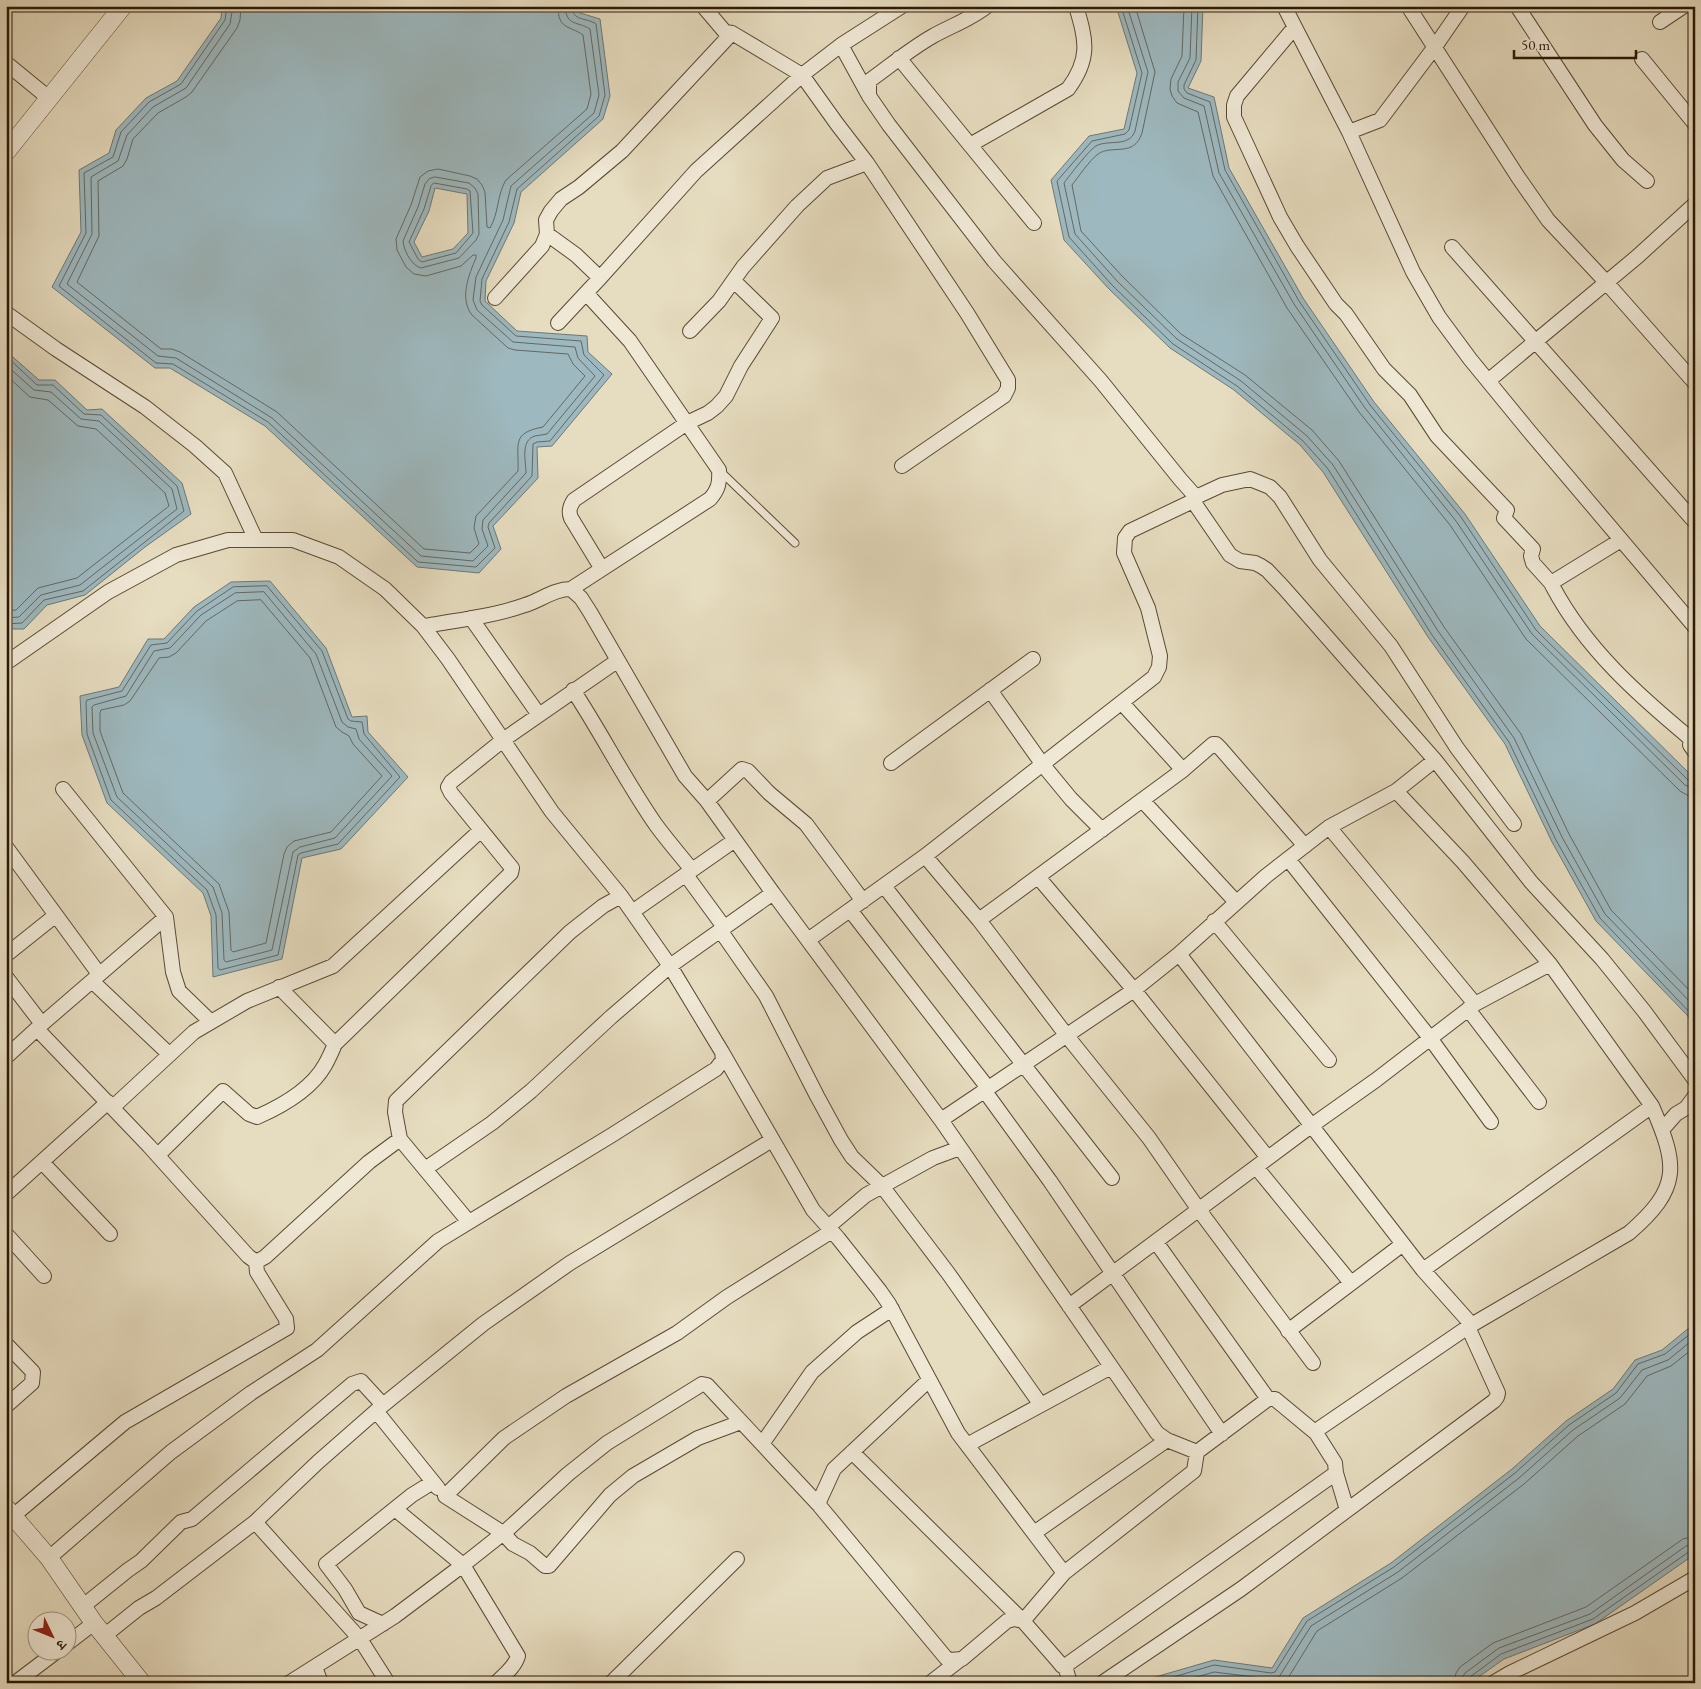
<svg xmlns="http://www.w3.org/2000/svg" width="1701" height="1689" viewBox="0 0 1701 1689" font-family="'EB Garamond','Noto Serif Devanagari',serif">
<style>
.water{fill:#9db8be;stroke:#6f7874;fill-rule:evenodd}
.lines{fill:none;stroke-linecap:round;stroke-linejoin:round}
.shore{stroke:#646862;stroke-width:1}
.service-casing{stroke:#5a4934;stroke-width:9}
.minor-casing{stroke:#5a4934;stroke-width:16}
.tertiary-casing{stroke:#5a4934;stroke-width:19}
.service{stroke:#efe8d5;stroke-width:7}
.minor{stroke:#efe8d5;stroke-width:14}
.tertiary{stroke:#efe8d5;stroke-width:18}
</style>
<rect width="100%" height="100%" fill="#e6dcbf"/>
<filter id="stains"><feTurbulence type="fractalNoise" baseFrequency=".004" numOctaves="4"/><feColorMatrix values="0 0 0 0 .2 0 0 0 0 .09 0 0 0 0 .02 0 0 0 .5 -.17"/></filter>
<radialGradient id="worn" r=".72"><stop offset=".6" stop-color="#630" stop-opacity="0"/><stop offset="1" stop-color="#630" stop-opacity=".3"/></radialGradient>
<path class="water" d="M222,6H577V12L600,19L610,96L603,119L521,192L514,223L486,281L485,301L517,331L587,336L588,352L612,374L552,446L537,447L538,478L493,526L501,549L479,573L417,567L265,426L170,368H155L52,287L81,232L79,170L109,153L116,130L146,98L177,81L221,18ZM435,188L467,194L468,233L453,249L422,257L414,242L429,211Z
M1116,6H1203L1201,61L1188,88L1214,97L1229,168L1303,298L1374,402L1465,514L1540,626L1695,779V1027L1687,1015L1596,921L1552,842L1505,744L1428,637L1323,472L1300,445L1234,390L1170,348L1109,289L1064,240L1051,180L1089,136L1124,129L1137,73Z
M6,351L39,380H55L87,410L102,409L182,483L191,514L145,547L85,595L47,605L24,629H6Z
M270,581L326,648L352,717L367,716L368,732L408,777L341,849L302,858L282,959L213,977L211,916L203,893L107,803L82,735L80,696L119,687L148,639H164L194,607L231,582Z
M1695,1323V1554L1595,1624L1504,1659L1470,1683H1141L1145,1680L1214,1660L1272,1668L1303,1618L1391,1563L1512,1469L1566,1421L1613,1389L1635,1360L1662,1350Z"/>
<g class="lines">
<path class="shore" d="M227,6L225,20L181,84L149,102L121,132L113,157L84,173L86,233L59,286L156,363L173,364L268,422L418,562L476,567L495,548L488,527L489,523L532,476L533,444L537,442L550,441L604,375L584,355L581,341L516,336L482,305L480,301L482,279L509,222L517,189L599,116L605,95L596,24C586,17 572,22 572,6
M233,6L230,24L186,88L153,107L127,135L118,161L91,177L92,234L67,284L158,356L176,358L272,418L421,556L473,561L488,546L482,529L483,520L526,473C526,462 520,440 535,436C539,435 543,435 547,434L595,376L578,358L575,347L513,342L477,310L473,300L476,277L503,220L511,186L594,113L599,95L590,29C578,21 566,27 565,6
M241,6L240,20L237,28L192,92L186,97L158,113L133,139L127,159L123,166L98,181L99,236L77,282L161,349H172L180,352L277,412L424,549L470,553L479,544L474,528L476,516L518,471C519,444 511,433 543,427L585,376L573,364L568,354L515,350L508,348L472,315C459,299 469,274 476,258V255H473L461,266L426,276L414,274L406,267L397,250L396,239L411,205L420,177L428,171L438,169L470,176L477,179L482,185L485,192L487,227L490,228C499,213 497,194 506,180L587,109L591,94L583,35C569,25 558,30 558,6
M1121,6L1142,73L1129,130L1125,134L1092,141L1057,181L1069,237L1112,285L1173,344L1237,386L1303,441L1328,469L1432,635L1509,742L1556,840L1600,918L1695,1018
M1127,6L1148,72L1135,131C1129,148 1108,139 1096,146C1089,150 1070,175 1064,183L1075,234L1117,281L1177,339L1241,381L1307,436L1333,465L1438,631L1514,738L1562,837L1605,914L1695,1007
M1135,6L1155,72L1142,133C1134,158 1112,144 1098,154C1089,161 1079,176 1072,185L1081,231L1122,276L1181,334L1245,375L1312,430L1339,461L1444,627L1521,734L1569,834L1611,910L1695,996
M1184,6L1182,56L1171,79L1170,89L1172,96L1177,103L1198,112L1213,176L1287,308L1359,412L1450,525L1526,639L1680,791L1687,795L1695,796
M1192,6L1190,58L1178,82V91L1184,98L1204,106L1219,173L1294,304L1365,408L1456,521L1532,634L1685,785L1695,789
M1198,6L1196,60L1184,85V89L1187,93L1210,102L1225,170L1299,301L1370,405L1461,517L1536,630L1689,781L1695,782
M435,177L469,183L475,188L478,194L479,234L476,240L459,258L421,268C411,265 404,251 403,241L418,207L425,184L429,179Z
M434,183L467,189L470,191L473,233L456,253L422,262L418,259L409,242L424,209L431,186Z
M6,356L37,385H53L84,414L101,415L177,486L184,511L83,591L44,600L22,623L6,624
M6,365L34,390L51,392L81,419L99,421L172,489L177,509L80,585L41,595L19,617L6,618
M6,375L30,397L48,400L78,426L96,429L165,493L169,506L77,578L38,588L16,610L6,611
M267,586L322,651L348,719L351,721L362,722L364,734L400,777L338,844L301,853L298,855L278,955L220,970L218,968L216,915L207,890L111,800L87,734L86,702L87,700L122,691L151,645L167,643L197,611L233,587Z
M264,592L316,654L342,722L348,727L356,729L359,739L392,776L335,838L300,847L293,852L272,950L226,962L224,960L222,913L213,887L117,797L93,733L92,707L94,705L126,696L154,651L170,648L201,615L235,593Z
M261,600L310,658L336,727L342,732L349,736L353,744L382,776L331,832L294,841L287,847L284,854L266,943L233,952L231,950L229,912L219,884L123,793L100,731V713L101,710L124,705L130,701L159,658L169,657L176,653L206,621L237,601Z
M1153,1683L1214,1665L1271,1673L1275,1672L1307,1621L1394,1567L1515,1473L1569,1425L1616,1393L1638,1364L1665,1354L1695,1330
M1176,1683L1214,1672L1271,1679L1279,1677L1311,1626L1398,1572L1519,1478L1573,1430L1620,1398L1642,1370L1668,1360L1695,1338
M1283,1683L1288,1678L1317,1631L1402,1578L1524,1484L1578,1436L1625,1404L1647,1376L1671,1366L1695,1347
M1454,1683L1456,1673L1460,1667L1493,1643L1586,1607L1683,1539L1695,1536
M1461,1683L1462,1678L1465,1673L1499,1648L1590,1614L1686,1546L1695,1544
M1468,1683L1470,1677L1501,1654L1593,1619L1690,1551L1695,1550"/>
<defs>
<path id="service" d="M719,470L795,543"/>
<path id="minor" d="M703,6L725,32L732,33L802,75L841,45L902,6
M1284,6L1349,132L1413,272L1439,317L1470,359L1529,431L1695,627
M1408,6L1518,177L1548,220L1606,282L1695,383
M1517,6L1595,125L1623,160L1647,181
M1660,22L1684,6
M1294,28L1237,96L1234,105V117L1280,217L1297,246L1336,304L1346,314L1384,369L1410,395L1437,436L1507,510L1504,518L1533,549L1531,556L1533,563L1551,583
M841,45L869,96L889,125L994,261L1101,381L1180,479L1196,497L1193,501L1230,555L1240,561L1255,563L1261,566L1267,570L1284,588L1435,760L1531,882L1602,959L1644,1011L1695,1080
M899,58L970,145L1068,89C1091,58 1086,40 1076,6
M1642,59L1695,124
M6,63L50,99
M869,96V81C890,66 910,49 933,36C951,26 971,19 987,6
M1349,132L1380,120L1434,48L1463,6
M970,145L1034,223
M547,234L576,255L600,278
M1452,247L1695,522
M495,298L542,246L547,234L546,220L551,211L561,199L579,187L622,151L732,33
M6,313L56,349L145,407L195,446L225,473L256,540
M558,323L600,278L696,171L802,75L837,124L867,163L967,313L1008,380V388L1004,396L902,466
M690,331L719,301L743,267L797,206L827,178L867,163
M1488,381L1638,256L1695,204
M1196,497L1222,485L1250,479L1270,487L1280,497L1320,560L1391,646L1457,748L1514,824
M1621,540L1551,583L1553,587C1586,649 1638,695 1691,739
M602,569L571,518C568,511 570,506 574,500L687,423L708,413L717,406L726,396L741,366L772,318L734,281
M571,589L710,499C718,490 720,483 719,470L630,341L586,293
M471,618L539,715
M423,626C455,621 494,616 525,605C541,600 554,589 571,589L581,598L590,612L685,776L707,801L773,893
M6,663L108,592L176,555L228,540H293L339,557L385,589L423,626L448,659L552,812L621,896L670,966L611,1017L531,1091L492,1123L425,1169
M573,690C602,734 626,782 656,825C667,840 680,855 692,870
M990,690L1043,765L1071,799L1102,830
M1122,703L1183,770
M1695,736L1691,739L1690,745L1695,752
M891,763L1033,659
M63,789L166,917L173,972L179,991L211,1022
M1142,800L1236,902
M707,801L742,769L748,771L769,793L806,824L863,901
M1329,827L1475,1004
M6,847L99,974
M925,856L979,920L1067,1036L1149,1138L1199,1210L1313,1363
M1288,859L1430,1038L1491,1122
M686,875L724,927
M1038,877L1134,990L1268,1158
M884,886L1112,1178
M850,910L988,1088
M632,912L735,840
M979,920L1183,770L1213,744H1216L1221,749L1305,846
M1214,921L1329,1060
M720,930L766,996L817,1096L841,1140L852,1157L882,1186L948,1273L1041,1405
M808,940L925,856L1154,677L1159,667L1160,656L1148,608L1124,553L1125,538L1130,531L1193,501
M1179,954L1423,1270L1472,1325
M6,955L56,915
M6,977L42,1024L6,1057
M92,981L169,1054
M279,987L335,1044
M1468,1009L1539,1102
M42,1024L166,917
M37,1029L149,1146L248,1256L256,1262L265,1257L369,1162L400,1139L395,1112L396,1101L570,932L603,906L621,896
M722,1052L813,1210L838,1238L880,1291L889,1304L958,1433L1064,1573
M984,1090L1050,1181L1222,1434
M113,1107L194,1032L247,1001L333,966L481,830
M941,1120L1134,990L1179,954L1266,876L1329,827L1396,791L1435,760
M1662,1130L1676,1114L1686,1108L1695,1096
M400,1139L468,1221
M158,1155L223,1091L249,1114L257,1117C282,1106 311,1090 325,1065C329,1058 332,1051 335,1044L511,873L512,868L451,793L448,787L451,782L503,740L617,661
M42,1162L110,1234
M1256,1167L1351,1283
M6,1194L108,1102
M828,1227L866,1195L933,1158L960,1148
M6,1234L44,1276
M1156,1242L1268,1399
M1423,1270L1652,1106
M1069,1306L1311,1126L1376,1080L1475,1004L1550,964
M1288,1331L1403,1244
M6,1344L33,1372L32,1383L6,1406
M376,1411L438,1488
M741,1422L698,1438L633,1476L610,1495L549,1566H545L530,1553L513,1544L503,1533L445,1496L504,1438L566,1396L677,1333L727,1297L832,1231
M762,1444L812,1372L857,1332L892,1309
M967,1445L1111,1367
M852,1452L1023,1621L1064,1573L1194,1471L1197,1452L1268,1399H1275L1316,1433
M1336,1473L1347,1510
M818,1504L834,1469L929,1380
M395,1509L463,1565L518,1656C515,1667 504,1675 496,1683
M13,1516L125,1422L287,1328L286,1319L257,1272L256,1262
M1034,1533L1167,1440
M49,1558L171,1452L251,1393L317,1350L438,1241L612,1135L716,1069L723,1060L722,1052L670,966L773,893L941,1120L1157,1433L1167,1440L1197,1452
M82,1607L128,1570L141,1561L181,1522L192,1519L352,1384L361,1381L383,1405
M383,1624L359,1613L345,1589L326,1564L412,1495L433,1482
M104,1636L139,1608L156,1598L255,1522
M68,1643L94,1623
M1065,1666L1070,1683
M315,1667L321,1683
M15,1683L56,1652
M289,1683L395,1616L463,1565L506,1531L568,1474L607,1443L702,1384L707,1385L818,1504L946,1658L950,1660L962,1659L1007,1621L1014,1619L1023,1621L1058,1661L1062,1666H1065L1336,1473L1335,1463L1316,1433L1320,1428L1468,1327L1629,1233C1681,1188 1678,1166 1652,1106L1550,964L1463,862L1396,791
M388,1683L360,1639L255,1522L318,1462L383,1405L483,1324L570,1263L772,1140
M611,1683L737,1559
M930,1683L961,1659
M1102,1683L1241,1589L1494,1401L1497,1397L1498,1393L1468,1327
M1493,1683L1510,1673L1635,1613L1695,1578"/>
<path id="tertiary" d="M6,152L123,6
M6,1508L49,1558L94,1623L142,1683"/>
</defs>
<use href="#service" class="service-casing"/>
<use href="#minor" class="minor-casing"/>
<use href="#tertiary" class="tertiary-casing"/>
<use href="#service" class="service"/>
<use href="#minor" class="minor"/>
<use href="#tertiary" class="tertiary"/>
</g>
<rect width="1701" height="1689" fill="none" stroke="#e6dcbf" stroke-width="25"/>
<rect x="8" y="8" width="1686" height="1674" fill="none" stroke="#2b1806" stroke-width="2.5"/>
<rect x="12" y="12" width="1676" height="1664" fill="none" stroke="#2b1806"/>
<g transform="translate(52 1636) rotate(133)"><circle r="24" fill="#efe8d5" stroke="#a19582"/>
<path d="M0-4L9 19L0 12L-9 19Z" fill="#8f2418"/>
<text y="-8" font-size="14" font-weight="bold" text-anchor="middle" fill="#2b1806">उ</text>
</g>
<path d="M1514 50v8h122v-8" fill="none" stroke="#2b1806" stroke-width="2.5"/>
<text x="1521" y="50" font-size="15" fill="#2b1806" stroke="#efe8d5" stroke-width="4" paint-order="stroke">50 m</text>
<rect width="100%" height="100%" filter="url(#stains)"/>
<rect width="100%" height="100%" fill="url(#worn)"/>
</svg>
